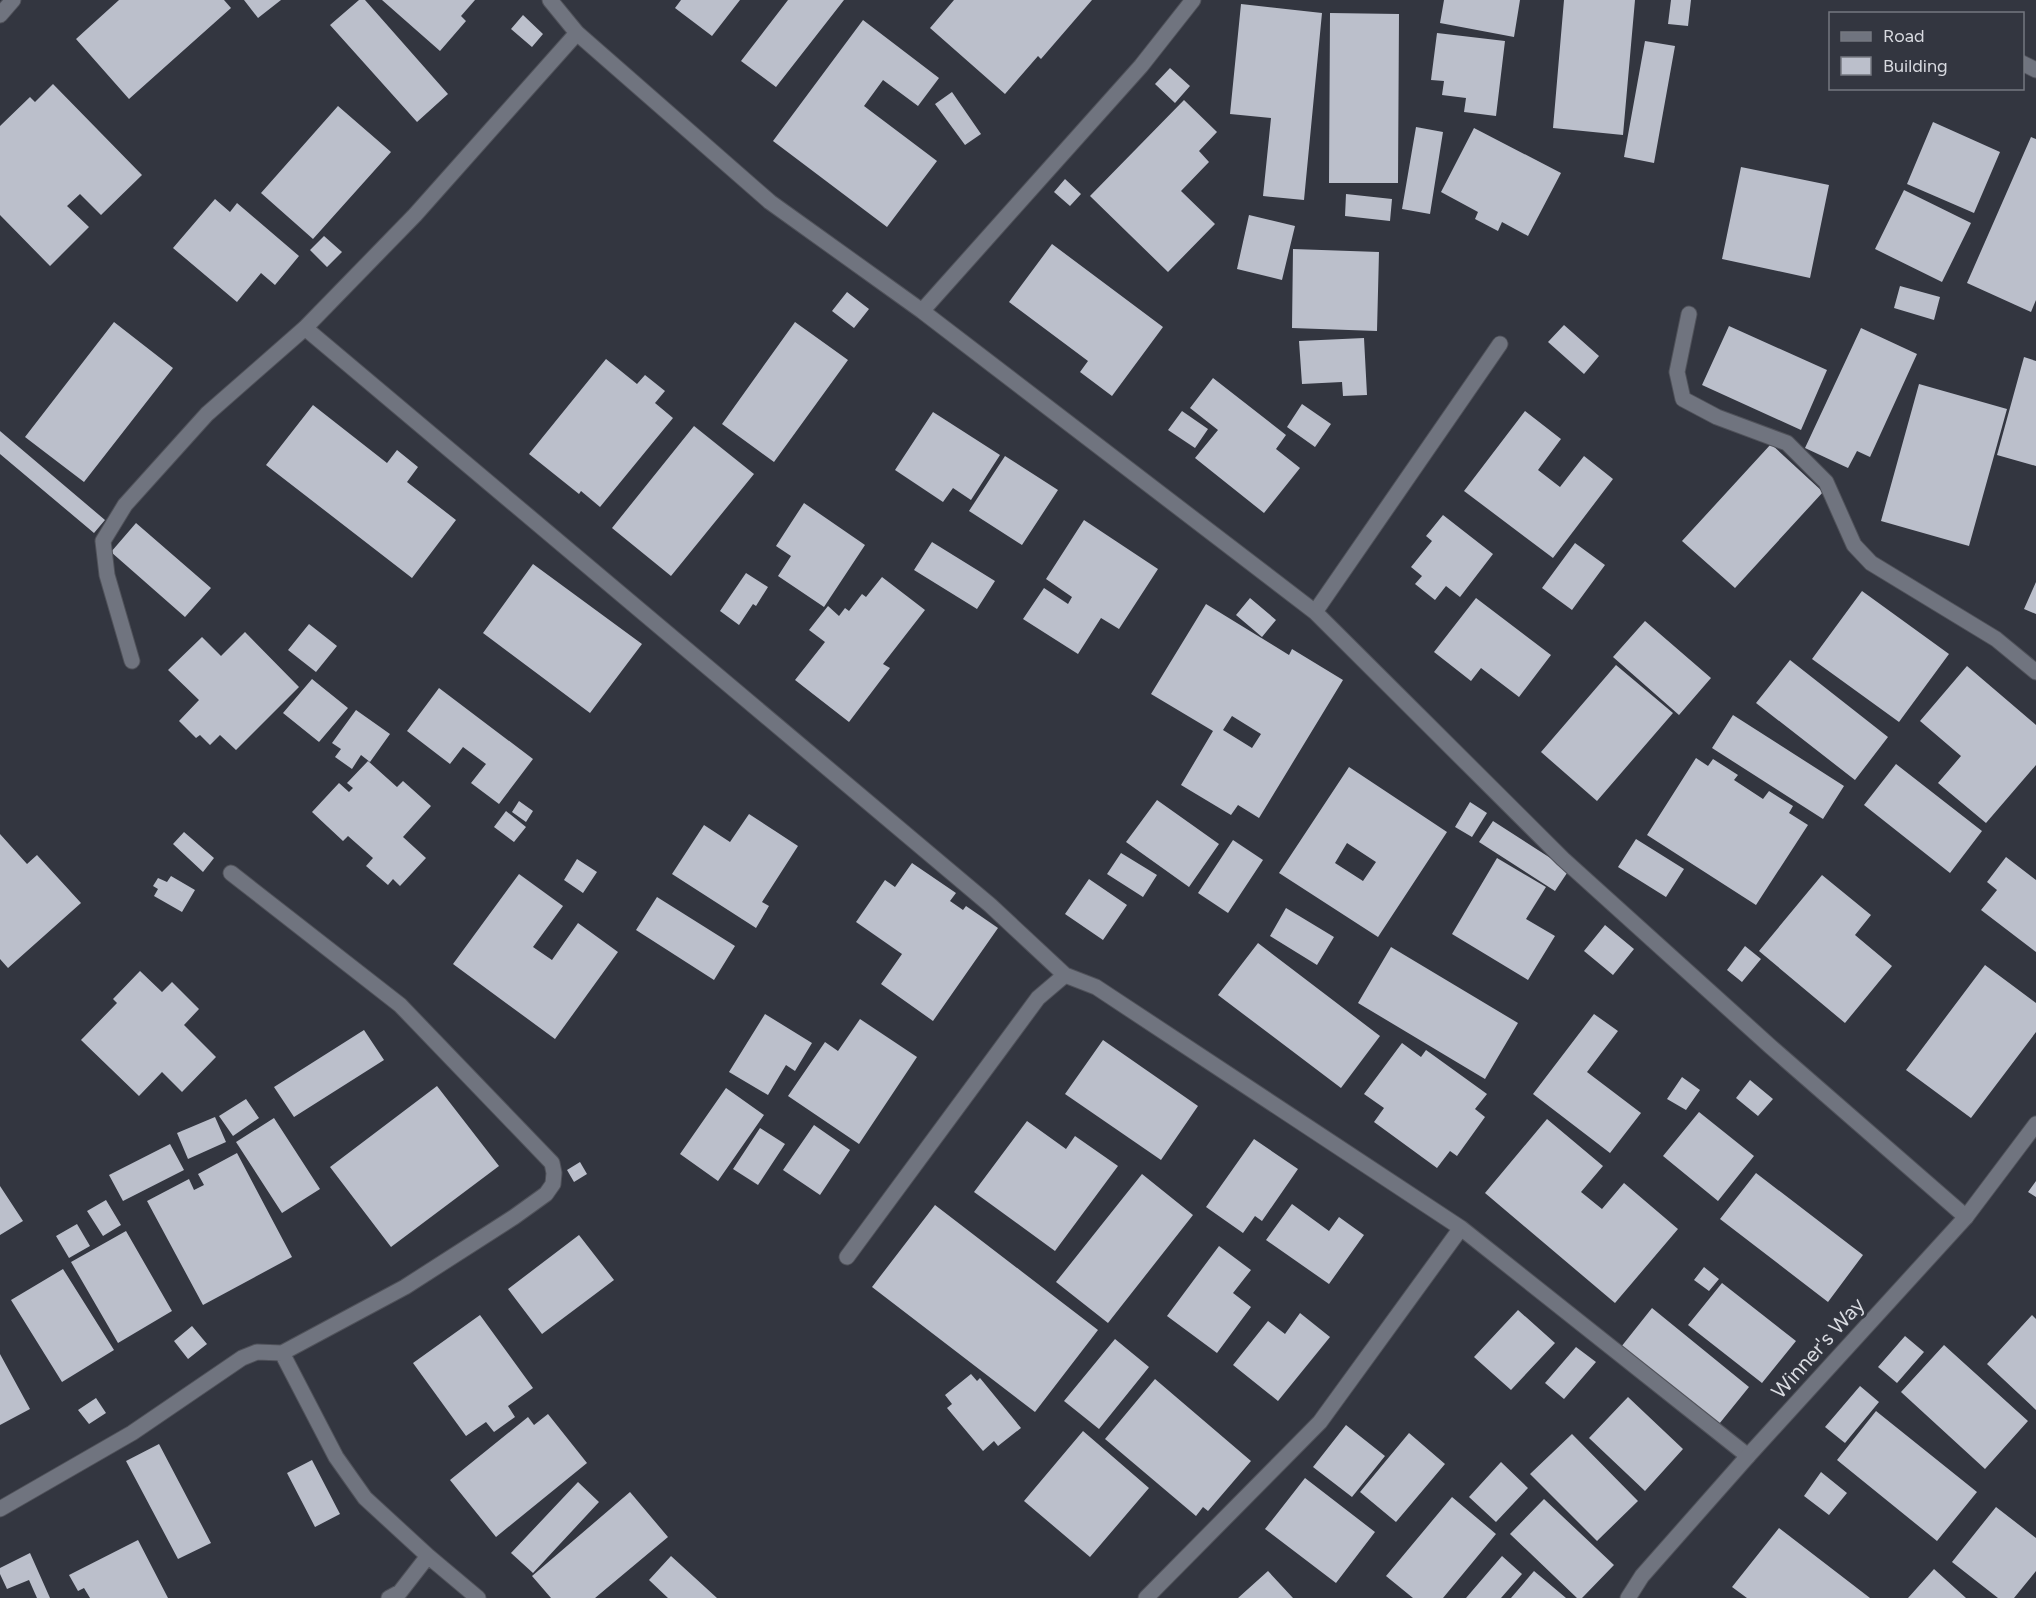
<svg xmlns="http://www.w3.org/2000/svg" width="2036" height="1598" viewBox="0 0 2036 1598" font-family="Figtree,sans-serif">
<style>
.building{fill:#bbbfcb;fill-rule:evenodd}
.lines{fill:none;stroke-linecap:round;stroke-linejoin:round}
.minor-casing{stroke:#50525a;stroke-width:17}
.tertiary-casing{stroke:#50525a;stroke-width:17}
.minor{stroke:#70747f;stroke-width:15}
.tertiary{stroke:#70747f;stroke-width:15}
.labels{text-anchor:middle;stroke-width:6;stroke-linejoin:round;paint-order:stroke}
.street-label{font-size:21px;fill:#d8dae0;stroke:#333640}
</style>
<rect width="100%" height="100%" fill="#333640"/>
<path class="building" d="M119,0H224L231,8L129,99L76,39Z
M244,0H281L258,18Z
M359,0H365L448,94L417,122L330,25Z
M382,0H475L461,16L466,21L440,51Z
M681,0H740L712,36L675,8Z
M788,0H844L776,87L741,61Z
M954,0H1092L1041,59L1038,56L1005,94L930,28Z
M1444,0H1520L1514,37L1440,23Z
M1564,0H1635L1623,135L1553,128Z
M1671,0H1691L1688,26L1668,24Z
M1241,4L1322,13L1304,200L1263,196L1271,118L1230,114Z
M1330,13L1399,14L1398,183H1329Z
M523,15L543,34L532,47L511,29Z
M863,20L939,78L918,106L883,80L864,106L937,161L887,227L773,141Z
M1437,33L1505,41L1496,116L1464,112L1466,98L1442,95L1444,81L1431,80Z
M1645,41L1675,46L1654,163L1624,157Z
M1170,68L1190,86L1175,103L1155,84Z
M53,84L142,175L101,215L80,194L67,206L89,227L50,266L0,215V126L30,97L35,102Z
M952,92L981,134L965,145L935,104Z
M1184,100L1217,132L1199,151L1209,162L1181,191L1215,224L1168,272L1090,196Z
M338,106L391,152L313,239L261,193Z
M1933,122L2000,152L1974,213L1907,184Z
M1416,127L1443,132L1430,214L1402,209Z
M1474,128L1561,173L1528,236L1502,222L1498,231L1475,219L1478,212L1441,192Z
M2031,137L2036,139V300L2031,312L1967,283Z
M1741,167L1829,185L1810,278L1722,259Z
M1065,179L1081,194L1070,206L1054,192Z
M1904,190L1971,223L1942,282L1875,249Z
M1346,194L1392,199L1390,221L1345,216Z
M215,199L230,212L237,203L299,256L275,285L261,273L237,302L173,248Z
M1249,215L1295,226L1282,280L1237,269Z
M324,236L342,252L327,267L310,250Z
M1052,244L1163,327L1112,396L1080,372L1088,361L1009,302Z
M1293,249L1379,252L1377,331L1292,328Z
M1900,286L1940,297L1934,320L1894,308Z
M847,292L869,309L854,328L832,311Z
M114,322L173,368L84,482L25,437Z
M795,322L848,360L774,462L722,424Z
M1564,325L1599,356L1584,374L1548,342Z
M1729,326L1827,370L1801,430L1702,385Z
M1861,328L1917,354L1870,457L1857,451L1848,468L1805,448Z
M1364,338L1367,395L1343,396L1342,382L1302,384L1299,341Z
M2024,357L2036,361V466L1997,455Z
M606,359L637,384L645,375L665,391L655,403L673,418L600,507L581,491L579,494L529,454Z
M1213,378L1286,435L1276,449L1300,468L1264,513L1195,458L1218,430L1190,408Z
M1919,384L2007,409L1969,546L1881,521Z
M1302,404L1331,424L1315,447L1287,427Z
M313,405L387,463L397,450L418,467L407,482L456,520L412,578L266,465Z
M1182,411L1208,429L1195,448L1168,430Z
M1525,411L1561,439L1538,470L1560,487L1584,456L1613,479L1553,558L1464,491Z
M933,412L1000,455L971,500L953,488L943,502L895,470Z
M694,426L754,474L671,576L612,528Z
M0,431L105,520L94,533L0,454Z
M1771,444L1823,492L1735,588L1682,541Z
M1005,456L1058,490L1022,545L969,511Z
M804,503L865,545L824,607L778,576L791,556L776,546Z
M1443,515L1493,554L1460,597L1446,586L1435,600L1415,584L1422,576L1411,567L1432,541L1426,536Z
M1084,520L1158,569L1119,629L1101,618L1078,654L1023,619L1044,588L1068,604L1072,597L1046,579Z
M136,523L211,588L185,617L111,552Z
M932,542L995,581L977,609L914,570Z
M1575,543L1605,565L1572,610L1542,588Z
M533,564L642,644L590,713L483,633Z
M746,573L768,587L756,606L753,604L739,625L720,611Z
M882,577L925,610L883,664L890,668L849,722L795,680L825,642L809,630L828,606L839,616L845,608L849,611L862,594L866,597Z
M2036,582V614L2024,609Z
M1862,591L1949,654L1899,722L1812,659Z
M1250,598L1276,620L1262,637L1236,615Z
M1476,598L1551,655L1519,697L1481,668L1471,681L1434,652Z
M1206,604L1289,655L1292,649L1343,680L1259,818L1238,805L1231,815L1181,785L1213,731L1151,694ZM1232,716L1261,734L1252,748L1223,730Z
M1645,621L1711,678L1679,715L1613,657Z
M309,624L337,646L316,672L288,650Z
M245,632L299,687L236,750L220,735L210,745L200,735L196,738L179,721L199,700L168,670L202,637L221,656Z
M1790,660L1888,737L1855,780L1756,703Z
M1616,665L1673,713L1597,801L1541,752Z
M1967,666L2036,725V765L1986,823L1938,783L1961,756L1920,721Z
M312,679L348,708L319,742L283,713Z
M439,688L533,759L499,804L471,783L486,764L463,747L450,764L407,731Z
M356,710L390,734L370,762L361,755L352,769L335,757L341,749L332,743Z
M1733,715L1844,786L1823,819L1712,748Z
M1696,758L1708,766L1713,759L1738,775L1734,780L1763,799L1769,791L1793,806L1789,813L1808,825L1756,905L1647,835Z
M368,761L397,787L403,781L431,806L403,837L426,858L400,886L393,879L388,885L366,866L373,858L348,836L343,841L312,812L339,783L349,792L353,788L347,783Z
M1896,764L1982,831L1950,873L1864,805Z
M1349,767L1447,832L1378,937L1279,873ZM1347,843L1376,862L1363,881L1335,863Z
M1157,800L1219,844L1189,887L1126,842Z
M519,801L533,811L526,822L512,812Z
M1470,802L1487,813L1472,837L1455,827Z
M506,811L526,827L514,842L494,827Z
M749,814L798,846L762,902L769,906L756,928L672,874L704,825L730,842Z
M1493,821L1569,870L1555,891L1479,842Z
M184,832L214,858L203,872L173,844Z
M0,834L27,864L37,855L81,903L8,968L0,959Z
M1636,839L1684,869L1666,897L1618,867Z
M1233,840L1263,860L1228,913L1198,893Z
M1121,853L1157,875L1143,897L1107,874Z
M2006,857L2036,880V952L1981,910L1997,890L1987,882Z
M1497,858L1546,887L1526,919L1555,936L1528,980L1452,934Z
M577,859L597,872L583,893L564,880Z
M912,863L956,893L950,901L963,910L966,906L998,928L933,1021L881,984L902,954L856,922L885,880L895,887Z
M519,874L563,906L533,947L552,960L578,923L618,952L555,1039L453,964Z
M1822,875L1871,915L1855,935L1892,966L1845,1023L1759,951Z
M171,876L195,890L182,912L154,896L158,889L153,886L158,878L167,882Z
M1089,879L1127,905L1103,940L1065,914Z
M657,897L735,946L714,980L636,930Z
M1286,908L1334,937L1317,965L1270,936Z
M1605,925L1634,949L1613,975L1584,951Z
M1258,943L1380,1036L1341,1088L1218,995Z
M1745,946L1761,959L1742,982L1727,970Z
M1391,947L1518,1023L1485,1079L1358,1003Z
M1985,965L2036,1003V1032L1971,1118L1906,1070Z
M140,971L162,992L172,982L199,1009L184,1025L216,1057L182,1092L162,1072L139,1096L81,1040L117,1003L113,999Z
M765,1014L812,1043L795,1071L786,1065L768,1095L729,1072Z
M1594,1014L1618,1031L1587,1072L1641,1113L1610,1153L1533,1094Z
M860,1019L917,1057L859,1144L788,1096L825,1042L838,1051Z
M364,1030L384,1060L294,1117L274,1087Z
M1103,1040L1198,1106L1161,1160L1065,1094Z
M1402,1043L1421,1057L1426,1050L1487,1094L1475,1109L1485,1117L1457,1156L1450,1151L1437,1168L1374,1122L1384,1108L1364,1094Z
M1682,1077L1700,1090L1686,1110L1667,1099Z
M1750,1080L1773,1099L1758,1116L1736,1098Z
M437,1086L499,1166L391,1247L330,1167Z
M726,1088L764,1115L718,1181L680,1154Z
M246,1099L259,1118L233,1136L219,1116Z
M1699,1112L1754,1156L1718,1201L1663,1156Z
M215,1117L226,1142L188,1159L177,1133Z
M274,1118L320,1189L282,1213L236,1142Z
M1547,1119L1603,1166L1581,1192L1602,1209L1624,1183L1678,1229L1615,1303L1485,1193Z
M1027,1121L1066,1149L1075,1136L1118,1166L1055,1251L974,1192Z
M814,1125L850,1150L820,1195L783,1170Z
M760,1128L785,1144L758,1185L733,1169Z
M1254,1139L1298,1169L1262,1221L1255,1216L1243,1233L1206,1207Z
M170,1144L184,1170L123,1201L109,1175Z
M237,1153L292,1257L203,1305L147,1201L189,1179L194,1190L204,1185L198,1174Z
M580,1162L587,1174L574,1182L567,1170Z
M1756,1173L1863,1255L1828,1302L1720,1219Z
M1142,1174L1193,1215L1108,1323L1056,1282Z
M2036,1181V1197L2028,1192Z
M0,1186L23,1221L0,1235Z
M106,1200L121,1225L103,1236L87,1211Z
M1292,1204L1329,1231L1339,1217L1364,1235L1329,1284L1266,1240Z
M935,1205L1098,1330L1035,1412L872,1287Z
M77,1224L90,1246L69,1258L56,1236Z
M126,1231L172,1311L118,1343L71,1262Z
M579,1235L614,1280L542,1334L508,1289Z
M1219,1246L1251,1270L1233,1293L1251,1307L1217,1353L1167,1316Z
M1704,1267L1719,1279L1709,1291L1694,1280Z
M63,1269L114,1350L62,1382L11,1300Z
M1722,1283L1796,1341L1762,1383L1688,1325Z
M1652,1308L1749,1387L1715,1429L1621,1347Z
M1518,1310L1555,1343L1511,1390L1474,1357Z
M1300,1313L1330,1337L1278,1401L1233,1365L1268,1321L1285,1334Z
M480,1315L533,1388L508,1406L515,1417L494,1432L486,1422L466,1436L413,1363Z
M2032,1315L2036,1319V1410L1987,1364Z
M192,1326L207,1344L188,1359L174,1341Z
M1905,1336L1924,1352L1897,1383L1878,1367Z
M1115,1339L1149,1367L1099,1429L1064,1401Z
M1944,1345L2028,1421L1985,1469L1901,1392Z
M1576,1347L1596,1362L1564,1399L1545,1383Z
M0,1354L30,1409L0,1425Z
M971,1374L977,1381L980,1378L1021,1428L998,1446L994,1441L983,1451L947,1408L952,1404L945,1395Z
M1155,1379L1251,1461L1208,1511L1203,1507L1196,1516L1105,1439Z
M1860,1386L1879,1402L1845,1443L1825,1427Z
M1628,1397L1683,1449L1645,1491L1589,1438Z
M96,1398L106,1413L89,1424L78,1410Z
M1876,1411L1977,1492L1937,1541L1837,1460Z
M548,1414L587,1463L496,1537L450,1480L528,1417L534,1425Z
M1346,1425L1385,1456L1352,1497L1313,1467Z
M1083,1431L1149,1488L1090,1557L1024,1501Z
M1409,1433L1445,1464L1396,1522L1360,1492Z
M1572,1434L1638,1501L1597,1541L1530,1474Z
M159,1444L211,1543L178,1559L126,1461Z
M312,1460L340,1514L315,1527L287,1473Z
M1501,1462L1528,1488L1496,1522L1469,1497Z
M1821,1472L1847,1493L1829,1515L1804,1496Z
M1305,1478L1375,1532L1336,1583L1265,1529Z
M578,1482L599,1502L533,1573L511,1553Z
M630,1492L668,1537L595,1598H551L532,1576Z
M1452,1497L1496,1534L1443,1598H1413L1386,1576Z
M1544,1499L1614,1565L1582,1598H1577L1510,1534Z
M1996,1507L2036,1538V1571L2014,1598H1998L1952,1562Z
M1779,1528L1870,1598H1747L1732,1587Z
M138,1540L168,1598H90L84,1588L78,1591L69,1575Z
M30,1553L50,1598H37L29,1580L7,1589L0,1574V1568Z
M671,1556L717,1598H668L649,1580Z
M1502,1556L1522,1574L1501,1598H1466Z
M1934,1569L1966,1598H1908Z
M1268,1571L1293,1598H1238Z
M1534,1571L1566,1598H1511Z"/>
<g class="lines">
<defs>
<path id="minor" d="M550,0L577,33L770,202L922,311L1315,612L1563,859L1771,1047L1966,1217
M0,15L13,0
M2022,63L2036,70
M922,311L1141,66L1193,0
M1689,314L1677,372L1683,399L1717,417L1787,443L1826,482L1854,545L1871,563L1996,639L2036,672
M305,328L990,905L1065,975
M1315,612L1500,344
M132,661L107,575L103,541L125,505L207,414L305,328L415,215L577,33
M231,873L400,1005L552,1163L554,1173L553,1184L546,1194L514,1217L405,1287L282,1353
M847,1257L1038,998L1065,975L1096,987L1461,1228L1748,1456
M0,1509L132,1433L242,1358L257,1352L282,1353L336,1457L365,1498L428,1556L478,1598
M389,1598L400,1592L428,1556
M1146,1598L1320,1422L1461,1228"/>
<path id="tertiary" d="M1628,1598L1642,1576L1748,1456L1966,1217L2036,1124"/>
</defs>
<use href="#minor" class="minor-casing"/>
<use href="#tertiary" class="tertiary-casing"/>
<use href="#minor" class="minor"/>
<use href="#tertiary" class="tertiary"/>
</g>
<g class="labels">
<g class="street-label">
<text transform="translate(1818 1348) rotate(-48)" y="7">Winner's Way</text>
</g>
</g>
<rect x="1829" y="12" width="195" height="78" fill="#333640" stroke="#757880" stroke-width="1.5"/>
<rect x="1841" y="32" width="30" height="9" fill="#70747f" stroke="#757880" stroke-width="1.5"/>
<text x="1883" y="42" font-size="18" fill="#d8dae0">Road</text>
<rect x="1841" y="57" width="30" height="18" fill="#bbbfcb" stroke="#757880" stroke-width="1.5"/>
<text x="1883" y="72" font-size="18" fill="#d8dae0">Building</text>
</svg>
